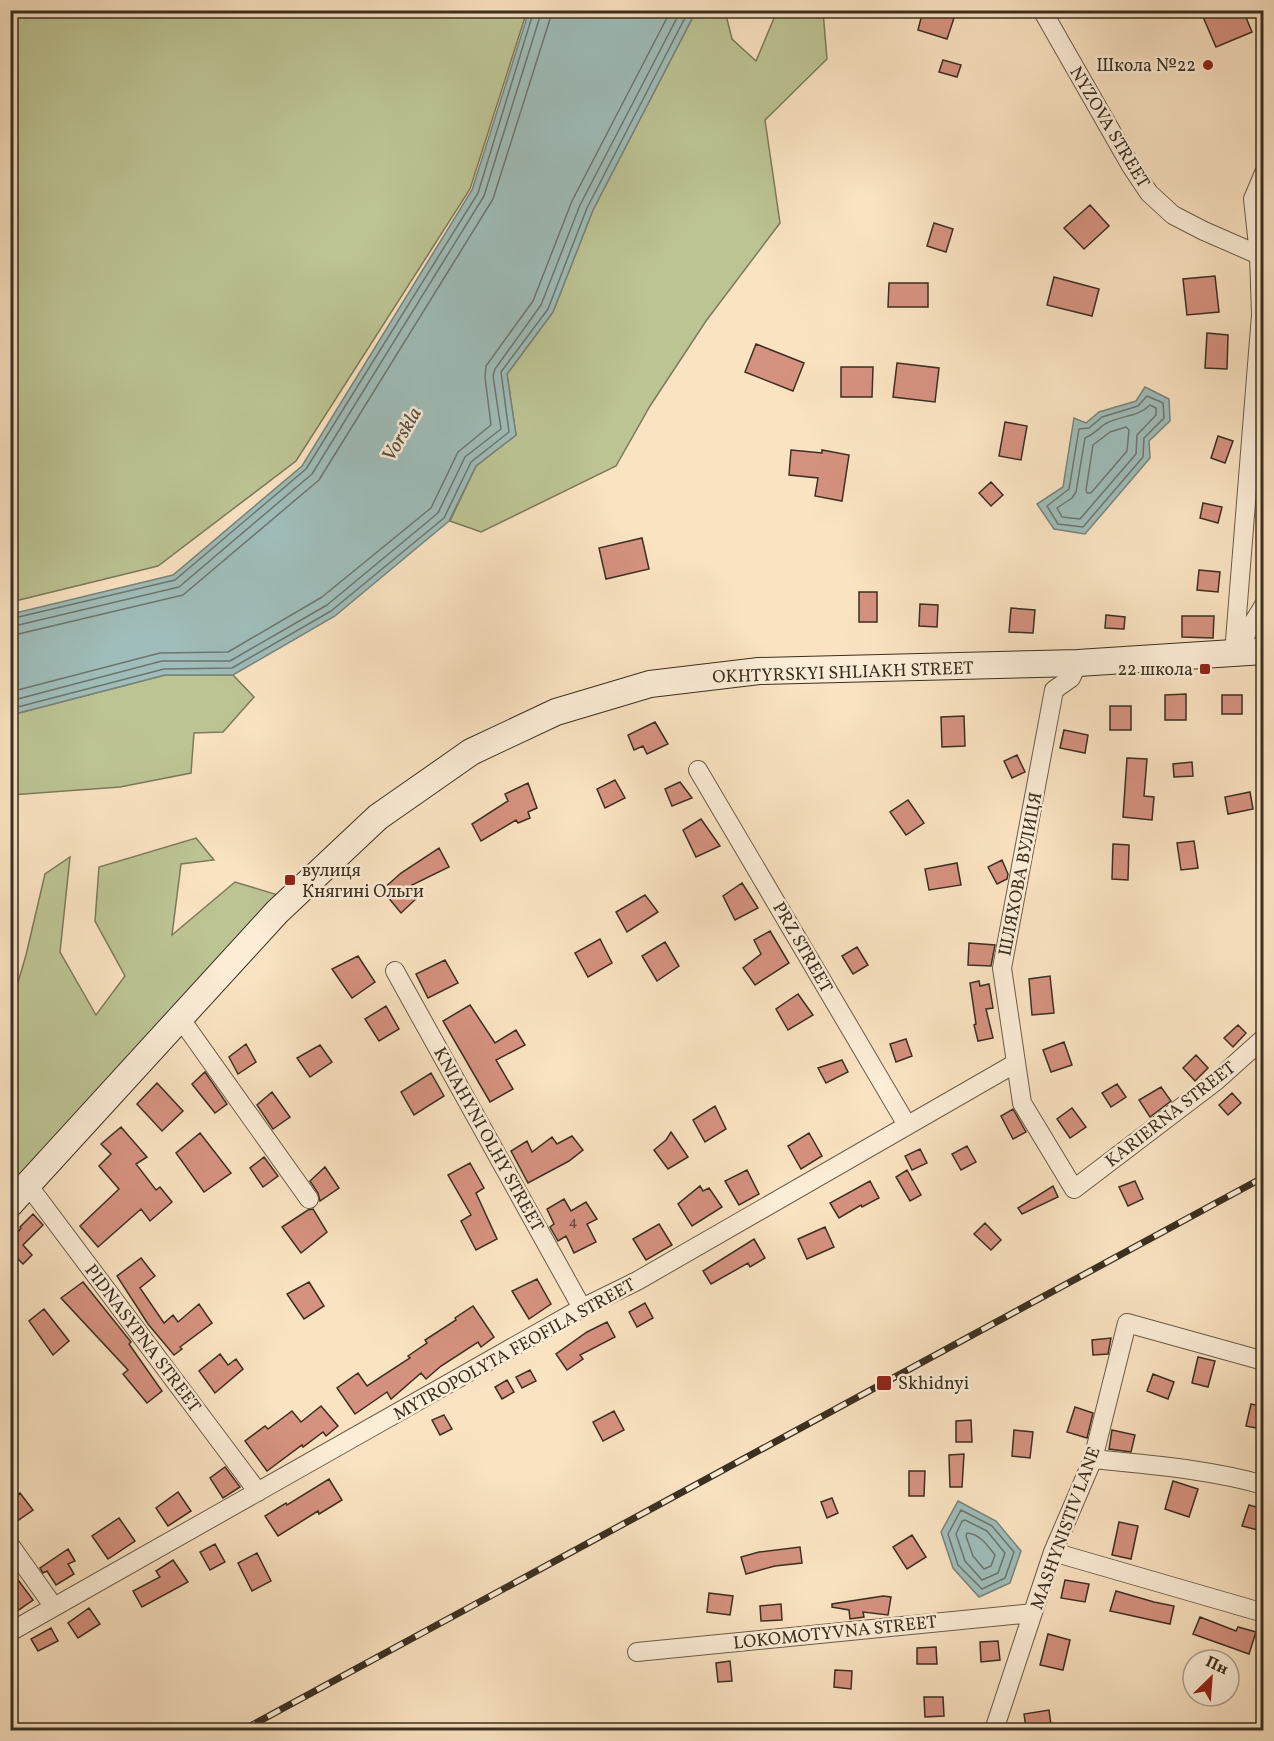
<svg xmlns="http://www.w3.org/2000/svg" width="1274" height="1741" viewBox="0 0 1274 1741" font-family="Vollkorn,serif">
<style>
.green{fill:#bdc494;stroke:#7c7a5a;stroke-width:1.5}
.water{fill:#9fbdba;stroke:#77847c;stroke-width:1.5}
.lines{fill:none;stroke-linecap:round;stroke-linejoin:round}
.shore{stroke:#6d766d;stroke-width:1.5}
.building{fill:#d69280;stroke:#3b2f20;stroke-width:1.5}
.minor-casing{stroke:#6b5c48;stroke-width:20}
.secondary-casing{stroke:#3b2f20;stroke-width:28}
.minor{stroke:#fcedd7;stroke-width:18}
.secondary{stroke:#fcedd7;stroke-width:26}
.rail-casing{stroke:#3b2f20;stroke-width:7}
.rail{stroke:#fcedd7;stroke-width:4.5;stroke-dasharray:14;stroke-linecap:butt}
.poi-dot{fill:#8f2418;stroke:#fcedd7;stroke-width:2}
.labels{text-anchor:middle;stroke-width:5;stroke-linejoin:round;paint-order:stroke}
.number-label{font-size:15px;fill:#624838}
.poi-label{font-size:18px;fill:#3b2f20;stroke:#fcedd7;text-anchor:end}
.street-label{font-size:18px;fill:#3b2f20;stroke:#fcedd7}
.water-label{font-size:20px;font-style:italic;fill:#545246;stroke:#fcedd7}
</style>
<rect width="100%" height="100%" fill="#fae3c2"/>
<filter id="stains"><feTurbulence type="fractalNoise" baseFrequency=".00333" numOctaves="4"/><feColorMatrix values="0 0 0 0 .2 0 0 0 0 .09 0 0 0 0 .02 0 0 0 .5 -.17"/></filter>
<radialGradient id="worn" r=".72"><stop offset=".6" stop-color="#630" stop-opacity="0"/><stop offset="1" stop-color="#630" stop-opacity=".3"/></radialGradient>
<path class="green" d="M10,11H527L470,189L296,461L158,566L11,602Z
M696,11H725L732,39L756,61L777,11H823L827,59L765,120L780,223L706,321L650,406L616,466L481,532L450,521L476,466L516,435L507,374L553,312L593,210Z
M165,675H233L254,697L223,732L194,733L191,773L120,787L11,795V715Z
M196,838L214,860L181,864L172,935L235,882L278,895L11,1185V1006L26,955L45,874L70,857L60,952L96,1015L125,976L95,921L99,867Z"/>
<path class="water" d="M529,11H696L593,210L553,312L507,374L516,435L476,466L449,521L335,616L233,675H165L11,715V614L173,575L302,466L472,190Z
M1145,387L1169,399L1170,421L1149,441L1150,458L1085,534L1054,529L1037,504L1063,487L1074,418L1086,423L1099,412L1136,401Z
M958,1501L996,1521L1021,1551L1010,1583L979,1597L953,1568L941,1532Z"/>
<g class="lines">
<path class="shore" d="M1147,396L1163,403L1164,418L1144,438L1143,457L1083,527L1058,524L1047,506L1069,489L1079,429L1089,428L1102,417L1138,406Z
M1150,405L1156,408V415L1137,435L1136,454L1080,519L1062,517L1057,508L1072,498L1076,492L1085,438C1094,434 1098,429 1105,424C1120,415 1137,418 1150,405Z
M1126,427L1129,430L1127,451L1091,493H1087L1086,490L1093,445L1110,432Z
M10,619L175,580L306,469L478,193L534,10
M10,627L179,587L312,474L484,196L542,10
M10,636L183,595L319,480L493,199L550,19L551,10
M10,692L160,653L228,652L322,597L431,508L458,452L491,425L485,377L486,366L533,301L572,201L671,10
M10,701L162,661H230L327,605L438,513L465,457L501,429L493,376L495,369L541,305L580,205L681,10
M10,709L164,669L232,668L331,611L444,518L471,462L509,432L501,372L548,309L587,208L689,10
M961,1510L992,1526L1014,1552L1005,1578L982,1589L958,1565L948,1534Z
M965,1520L987,1531L1005,1553L998,1573L982,1580L965,1561L956,1534L962,1521Z
M967,1533C980,1534 987,1545 995,1555L991,1566L984,1569L973,1556L966,1536Z"/>
</g>
<path class="building" d="M923,10H941L955,15L947,39L918,30Z
M1200,10H1243L1252,32L1216,47Z
M943,60L961,65L957,77L939,72Z
M1090,205L1109,226L1084,249L1064,228Z
M934,223L953,229L946,252L927,246Z
M1215,276L1219,312L1187,315L1183,279Z
M1054,277L1099,289L1092,316L1047,305Z
M889,283H928V307H888Z
M1207,333L1228,335L1227,369L1205,368Z
M756,344L804,363L793,391L745,372Z
M897,363L939,368L935,402L893,397Z
M841,367H873L872,397H841Z
M1005,422L1027,426L1021,460L999,456Z
M1218,436L1233,441L1225,463L1211,458Z
M791,450L822,453V450L849,455L842,501L815,496L818,478L789,475Z
M991,482L1003,495L991,506L979,493Z
M1203,503L1222,507L1218,523L1200,518Z
M642,538L649,569L606,579L599,548Z
M1199,570L1220,572L1218,592L1197,590Z
M859,592H877V622H859Z
M920,604L938,605L937,627L919,626Z
M1011,608L1035,610L1033,633L1009,632Z
M1106,615L1125,617L1124,629L1105,628Z
M1182,616H1214L1213,638L1182,637Z
M1186,694V720H1165V695Z
M1222,695H1242V714H1222Z
M1110,706H1131V730H1110Z
M964,716L965,746L942,747L941,717Z
M655,722L668,744L647,754L643,746L634,750L628,735Z
M1064,730L1088,735L1085,753L1060,748Z
M1017,755L1025,772L1012,778L1004,761Z
M1127,758L1147,759L1144,796L1154,797L1152,820L1123,817Z
M1192,762L1193,776L1174,777L1173,764Z
M615,780L625,798L605,808L597,789Z
M680,782L692,798L672,806L665,789Z
M528,783L537,808L528,812L530,818L518,823L516,820L481,841L472,824L508,801L505,794Z
M1250,792L1253,809L1228,814L1225,797Z
M908,800L924,823L906,835L890,812Z
M701,819L720,846L696,857L683,830Z
M1194,841L1198,868L1181,870L1177,843Z
M1113,844L1129,845L1128,880L1112,879Z
M439,848L449,867L412,885L420,895L401,913L382,890L401,873Z
M1002,860L1008,874L1007,879L997,884L988,867Z
M957,863L961,885L929,890L925,869Z
M742,883L758,908L735,920L723,896Z
M645,895L658,912L627,932L616,912Z
M770,931L789,963L755,985L743,968L761,954L754,940Z
M600,939L612,963L588,977L575,953Z
M665,942L679,966L657,981L642,956Z
M969,943L995,945L991,966L968,965Z
M857,947L868,965L853,974L842,956Z
M358,956L375,982L352,998L332,969Z
M445,960L458,983L428,998L416,974Z
M1050,976L1054,1013L1032,1015L1029,979Z
M979,981L980,986L989,984L993,1008L986,1009L993,1038L978,1041L974,1025L976,1024L970,983Z
M798,994L813,1015L788,1030L776,1009Z
M470,1005L495,1043L516,1030L525,1045L496,1060L513,1089L490,1102L443,1021Z
M386,1006L399,1029L379,1041L365,1019Z
M1238,1025L1246,1033L1233,1047L1224,1038Z
M906,1039L912,1056L896,1062L890,1044Z
M1064,1042L1072,1065L1051,1072L1043,1050Z
M246,1044L256,1062L238,1074L229,1057Z
M320,1045L332,1062L310,1077L297,1058Z
M1196,1055L1208,1068L1195,1081L1183,1068Z
M842,1060L848,1072L826,1083L818,1068Z
M205,1072L227,1104L215,1113L192,1084Z
M431,1073L444,1096L414,1115L401,1092Z
M157,1083L183,1111L162,1131L137,1104Z
M1117,1084L1126,1097L1111,1107L1102,1093Z
M1161,1087L1171,1101L1150,1117L1139,1100Z
M272,1092L290,1117L273,1129L257,1105Z
M1232,1093L1241,1103L1228,1115L1219,1105Z
M715,1106L726,1129L705,1142L693,1120Z
M1072,1108L1086,1127L1070,1138L1057,1119Z
M1013,1109L1026,1132L1013,1139L1001,1116Z
M121,1127L147,1157L136,1164L156,1190L160,1187L172,1202L150,1221L141,1209L98,1247L80,1226L119,1189L99,1166L111,1154L101,1144Z
M671,1132L688,1157L668,1169L654,1150L666,1140Z
M200,1133L231,1173L204,1192L176,1153Z
M809,1133L822,1156L801,1169L788,1146Z
M572,1136L583,1150L569,1161L528,1183L511,1151L527,1141L532,1152L552,1137L557,1144Z
M967,1146L976,1162L961,1170L952,1154Z
M920,1149L927,1163L912,1170L905,1156Z
M264,1157L278,1176L263,1187L250,1168Z
M470,1163L484,1188L476,1193L497,1239L476,1250L461,1221L471,1215L448,1175Z
M325,1167L339,1188L320,1201L318,1193L310,1181Z
M747,1170L759,1194L739,1205L725,1181Z
M907,1170L921,1195L910,1201L896,1177Z
M870,1181L879,1198L862,1207L861,1205L839,1218L830,1203Z
M1135,1181L1143,1199L1128,1206L1119,1187Z
M700,1186L703,1191L709,1188L722,1207L692,1226L678,1204Z
M1053,1186L1058,1197L1022,1214L1018,1208Z
M564,1199L571,1211L586,1202L597,1219L587,1224L596,1242L574,1253L566,1236L558,1241L550,1227L554,1224L547,1209Z
M313,1209L327,1232L301,1253L282,1227L308,1210Z
M33,1214L43,1225L23,1245L32,1255L23,1264L14,1255L10,1259V1231L15,1236L21,1228L20,1227Z
M985,1223L1001,1240L991,1250L974,1234Z
M659,1224L672,1245L646,1260L633,1239Z
M825,1227L834,1247L807,1259L798,1239Z
M754,1239L765,1258L750,1267L748,1263L711,1284L703,1271Z
M141,1258L155,1276L140,1288L164,1323L173,1315L178,1322L199,1304L212,1323L180,1347L182,1349L174,1355L148,1324L117,1276Z
M537,1279L551,1304L529,1319L512,1291Z
M83,1282L131,1342L129,1344L162,1391L147,1403L123,1374L128,1370L61,1298Z
M309,1282L324,1306L304,1319L287,1294Z
M645,1303L653,1318L637,1327L629,1312Z
M473,1306L494,1337L481,1347L478,1342L441,1366L426,1379L421,1373L391,1399L387,1392L355,1414L337,1388L358,1373L367,1386L410,1358L408,1356L427,1343L425,1340L456,1320L455,1318Z
M44,1309L69,1341L53,1355L29,1321Z
M607,1322L615,1337L580,1355L583,1359L567,1370L556,1354L587,1332Z
M1111,1338L1108,1354L1093,1355L1092,1340Z
M220,1354L228,1365L236,1359L243,1369L215,1393L199,1371Z
M1198,1357L1215,1361L1208,1387L1192,1383Z
M530,1370L536,1381L522,1388L516,1377Z
M1153,1374L1174,1382L1168,1399L1147,1391Z
M507,1380L514,1392L502,1399L495,1387Z
M1251,1404L1263,1407L1261,1429L1246,1426Z
M321,1406L338,1426L326,1436L323,1432L303,1447L302,1445L267,1471L245,1441L265,1426L268,1429L292,1411L301,1422Z
M1075,1407L1093,1413L1087,1438L1067,1432Z
M614,1411L624,1430L603,1441L593,1422Z
M444,1415L452,1429L440,1435L432,1420Z
M971,1420L972,1442H956V1421Z
M1014,1430L1033,1432L1030,1458L1012,1456Z
M1112,1430L1135,1435L1131,1452L1109,1449Z
M964,1454L962,1487H950L949,1455Z
M225,1467L240,1487L223,1498L210,1478Z
M909,1471H925L924,1496H909Z
M329,1479L342,1500L319,1514L318,1511L278,1536L265,1516L286,1503L287,1505Z
M1173,1481L1198,1489L1189,1517L1165,1509Z
M178,1492L191,1511L168,1526L156,1508Z
M20,1493L33,1510L10,1526V1499Z
M832,1498L838,1513L827,1518L821,1502Z
M1249,1505L1263,1509L1258,1530L1242,1526Z
M119,1518L135,1541L108,1559L92,1536Z
M1119,1522L1138,1526L1131,1559L1112,1555Z
M912,1535L926,1557L907,1569L893,1547Z
M215,1544L225,1562L210,1570L200,1552Z
M800,1547L802,1563L775,1566L746,1574L741,1557L759,1552Z
M68,1549L75,1561L68,1564L74,1574L56,1585L47,1571L43,1573L40,1568Z
M257,1553L271,1581L252,1591L238,1563Z
M173,1560L188,1582L142,1607L133,1591L160,1577L156,1571Z
M10,1569L33,1600L10,1616Z
M1065,1580L1089,1584L1085,1602L1061,1598Z
M1116,1591L1154,1602L1174,1606L1170,1624L1110,1611Z
M709,1593L733,1596L730,1615L707,1612Z
M883,1596L891,1597L888,1615L863,1612L864,1617L850,1619L849,1610L832,1607V1604Z
M781,1604L782,1620L761,1621L760,1606Z
M89,1608L100,1624L78,1638L68,1623Z
M1200,1617L1236,1631L1238,1627L1256,1632L1249,1654L1193,1634Z
M51,1628L58,1641L38,1651L31,1639Z
M1048,1634L1070,1640L1063,1670L1040,1665Z
M998,1641L1000,1660L981,1662L980,1642Z
M936,1647L937,1664H917V1648Z
M730,1661L732,1681L718,1682L716,1663Z
M835,1670L852,1671L851,1689L834,1687Z
M924,1697H943L944,1716L925,1717Z
M1049,1710L1051,1725L1026,1728L1024,1714Z"/>
<g class="lines">
<defs>
<path id="minor" d="M1042,10L1131,166L1149,193L1173,215L1204,231L1259,255L1261,315L1234,653
M1259,255L1253,199L1264,173
M1237,649L1264,605
M1078,663L1071,678L1054,690L1002,968L1022,1103L1074,1189L1216,1081L1264,1038
M698,770L907,1125
M395,971L582,1308
M180,1018L309,1199
M28,1185L258,1492
M1093,1459C1150,1465 1208,1469 1264,1485
M10,1545L54,1607
M1053,1552L1264,1613
M10,1632L582,1308L637,1281L1016,1063
M637,1652L1033,1613
M994,1730L1053,1552L1093,1459L1127,1323L1264,1361"/>
<path id="secondary" d="M10,1204L277,912L378,817L471,752L556,712L650,684L759,671L1078,663L1264,651"/>
</defs>
<use href="#minor" class="minor-casing"/>
<use href="#secondary" class="secondary-casing"/>
<use href="#minor" class="minor"/>
<use href="#secondary" class="secondary"/>
<defs>
<path id="rail" d="M243,1730L1264,1177"/>
</defs>
<use href="#rail" class="rail-casing"/>
<use href="#rail" class="rail"/>
</g>
<g class="poi-dot">
<circle cx="1208" cy="65" r="6"/>
<rect x="1199" y="663" width="12" height="12" rx="3"/>
<rect x="284" y="874" width="12" height="12" rx="3"/>
<rect x="876" y="1375" width="16" height="16" rx="3"/>
</g>
<g class="labels">
<g class="number-label">
<text x="573" y="1226">4</text>
</g>
<g class="poi-label">
<text x="1196" y="71">Школа №22</text>
<text x="1193" y="675">22 школа</text>
<text x="302" y="876" text-anchor="start">вулиця<tspan x="302" dy="21">Княгині Ольги</tspan></text>
<text x="898" y="1389" text-anchor="start">Skhidnyi</text>
</g>
<g class="street-label">
<text transform="translate(1110 127) rotate(59)" y="6">NYZOVA STREET</text>
<text transform="translate(843 672) rotate(-2)" y="6">OKHTYRSKYI SHLIAKH STREET</text>
<text transform="translate(1020 874) rotate(-79)" y="6">ШЛЯХОВА ВУЛИЦЯ</text>
<text transform="translate(803 947) rotate(60)" y="6">PRZ STREET</text>
<text transform="translate(1170 1114) rotate(-38)" y="6">KARIERNA STREET</text>
<text transform="translate(489 1139) rotate(61)" y="6">KNIAHYNI OLHY STREET</text>
<text transform="translate(143 1338) rotate(53)" y="6">PIDNASYPNA STREET</text>
<text transform="translate(514 1349) rotate(-29)" y="6">MYTROPOLYTA FEOFILA STREET</text>
<text transform="translate(1065 1528) rotate(-70)" y="6">MASHYNISTIV LANE</text>
<text transform="translate(835 1632) rotate(-6)" y="6">LOKOMOTYVNA STREET</text>
</g>
<g class="water-label">
<text transform="translate(401 434) rotate(-60)" y="7">Vorskla</text>
</g>
</g>
<rect width="1274" height="1741" fill="none" stroke="#fae3c2" stroke-width="36"/>
<rect x="12" y="12" width="1250" height="1717" fill="none" stroke="#3b2f20" stroke-width="3"/>
<rect x="18" y="18" width="1238" height="1705" fill="none" stroke="#3b2f20" stroke-width="1.5"/>
<g transform="translate(1211 1678) rotate(25)"><circle r="28" fill="#fcedd7" stroke="#afa18e" stroke-width="1.5"/>
<path d="M0-4.5L10 22L0 15L-10 22Z" fill="#8f2418"/>
<text y="-9" font-size="16" font-weight="bold" text-anchor="middle" fill="#3b2f20">Пн</text>
</g>
<rect width="100%" height="100%" filter="url(#stains)"/>
<rect width="100%" height="100%" fill="url(#worn)"/>
</svg>
